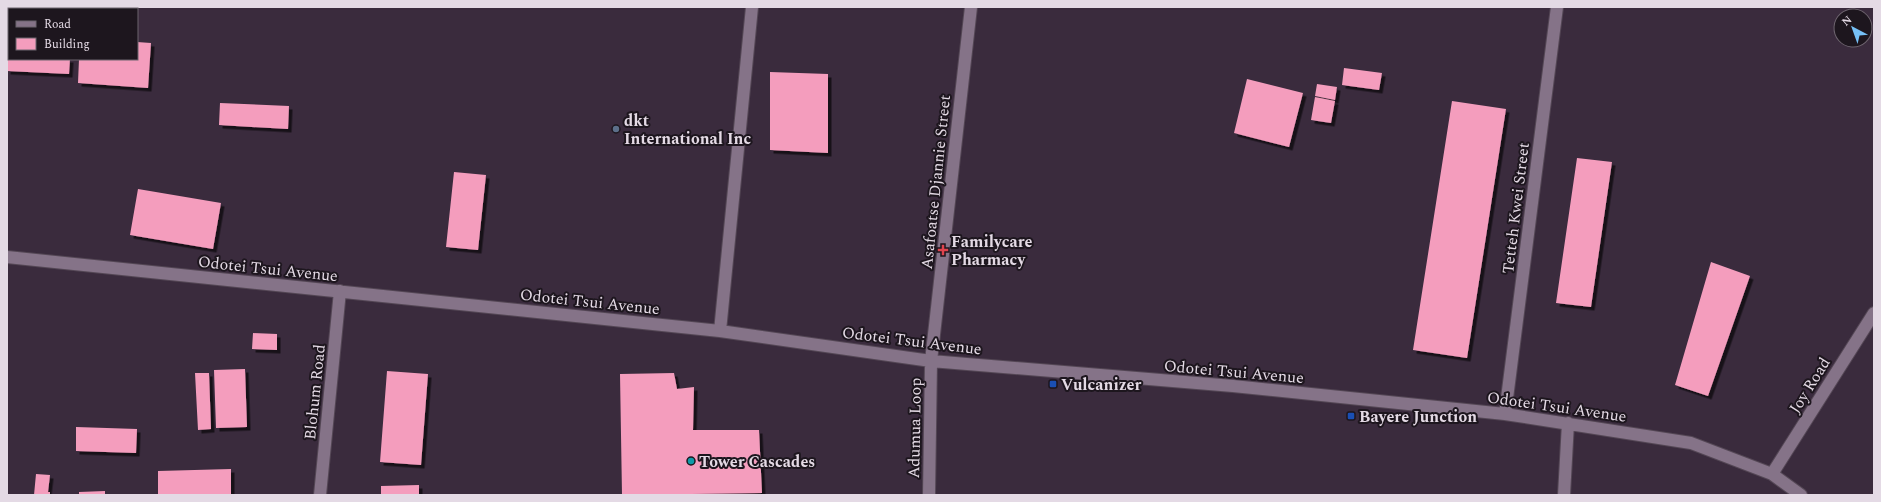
<svg xmlns="http://www.w3.org/2000/svg" width="1881" height="502" viewBox="0 0 1881 502" font-family="Spectral,serif">
<style>
.building{fill:#f49dbd;filter:url(#shadow)}
.lines{fill:none;stroke-linecap:round;stroke-linejoin:round}
.minor-casing{stroke:#544755;stroke-width:14}
.minor{stroke:#857388;stroke-width:12}
.service-dot{fill:#5c6f8a;stroke:#1d161e;stroke-width:1.5}
.health-dot{fill:#e0444e;stroke:#1d161e;stroke-width:1.5}
.transit-dot{fill:#1a4fb4;stroke:#1d161e;stroke-width:1.5}
.culture-dot{fill:#0f9aa8;stroke:#1d161e;stroke-width:1.5}
.labels{text-anchor:middle;stroke-width:4;stroke-linejoin:round;paint-order:stroke}
.poi-label{font-size:16px;font-weight:bold;fill:#e4dae5;stroke:#1d161e;text-anchor:start}
.street-label{font-size:16px;fill:#e4dae5;stroke:#1d161e}
</style>
<defs>
<filter id="shadow"><feDropShadow dx="3.5" dy="3.5" stdDeviation="0" flood-color="#0009"/></filter>
</defs>
<rect width="100%" height="100%" fill="#3a2b3d"/>
<path class="building" d="M7,10L9,11V59H70L69,74L7,71Z
M137,42L151,43L148,88L78,83L79,59H137Z
M1344,68L1382,73L1379,90L1342,85Z
M770,72L828,74V153L770,150Z
M1247,79L1303,93L1289,147L1234,133Z
M1317,84L1337,87L1335,100L1315,96Z
M1315,97L1335,101L1331,123L1311,120Z
M1452,101L1506,109L1467,358L1413,350Z
M220,103L289,106L288,129L219,125Z
M1577,158L1612,162L1591,307L1556,303Z
M454,172L486,175L478,250L446,247Z
M138,189L221,203L213,249L130,235Z
M1711,262L1750,276L1708,396L1675,385Z
M253,333L277,334V350L252,349Z
M245,369L247,427L216,428L214,370Z
M387,371L428,374L421,465L380,462Z
M195,373H209L211,429L198,430Z
M674,373L677,389L694,387L693,430H759L762,493L622,495L620,374Z
M76,427L137,429L136,453L76,451Z
M231,469V495H158V471Z
M36,474L50,475L48,492H50V495H34Z
M419,485V495H381V486Z
M105,491V495H79V492Z"/>
<g class="lines">
<defs>
<path id="minor" d="M7,257L720,331L931,361L1233,386L1505,414L1691,443L1772,474L1801,495
M720,331L752,7
M1505,414L1557,7
M1772,474L1874,313
M320,495L340,291
M929,495L931,361L971,7
M1564,495L1568,423"/>
</defs>
<use href="#minor" class="minor-casing"/>
<use href="#minor" class="minor"/>
</g>
<circle class="service-dot" cx="616" cy="129" r="4"/>
<path class="health-dot" d="M941 244h4v4h4v4h-4v4h-4v-4h-4v-4h4z"/>
<g class="transit-dot">
<rect x="1049" y="380" width="8" height="8" rx="2"/>
<rect x="1347" y="412" width="8" height="8" rx="2"/>
</g>
<circle class="culture-dot" cx="691" cy="461" r="4"/>
<g class="labels">
<g class="poi-label">
<text x="624" y="126">dkt<tspan x="624" dy="18">International Inc</tspan></text>
<text x="951" y="247">Familycare<tspan x="951" dy="18">Pharmacy</tspan></text>
<text x="1061" y="390">Vulcanizer</text>
<text x="1359" y="422">Bayere Junction</text>
<text x="699" y="467">Tower Cascades</text>
</g>
<g class="street-label">
<text transform="translate(935 182) rotate(-84)" y="6">Asafoatse Djannie Street</text>
<text transform="translate(1515 208) rotate(-83)" y="6">Tetteh Kwei Street</text>
<text transform="translate(268 268) rotate(6)" y="6">Odotei Tsui Avenue</text>
<text transform="translate(590 301) rotate(6)" y="6">Odotei Tsui Avenue</text>
<text transform="translate(912 340) rotate(7)" y="6">Odotei Tsui Avenue</text>
<text transform="translate(1234 371) rotate(5)" y="6">Odotei Tsui Avenue</text>
<text transform="translate(1809 385) rotate(-58)" y="6">Joy Road</text>
<text transform="translate(314 392) rotate(-84)" y="6">Blohum Road</text>
<text transform="translate(1557 406) rotate(8)" y="6">Odotei Tsui Avenue</text>
<text transform="translate(914 428) rotate(-89)" y="6">Adumua Loop</text>
</g>
</g>
<rect width="1881" height="502" fill="none" stroke="#e4dae5" stroke-width="16"/>
<rect x="8" y="8" width="130" height="52" fill="#1d161e" stroke="#6d646e"/>
<rect x="16" y="21" width="20" height="6" fill="#857388" stroke="#6d646e"/>
<text x="44" y="28" font-size="12" fill="#e4dae5">Road</text>
<rect x="16" y="38" width="20" height="12" fill="#f49dbd" stroke="#6d646e"/>
<text x="44" y="48" font-size="12" fill="#e4dae5">Building</text>
<g transform="translate(1853 28) rotate(319)"><circle r="19" fill="#1d161e" stroke="#6d646e"/>
<path d="M0-3L7 15L0 10L-7 15Z" fill="#76c0f7"/>
<text y="-6" font-size="11" font-weight="bold" text-anchor="middle" fill="#e4dae5">N</text>
</g>
</svg>
